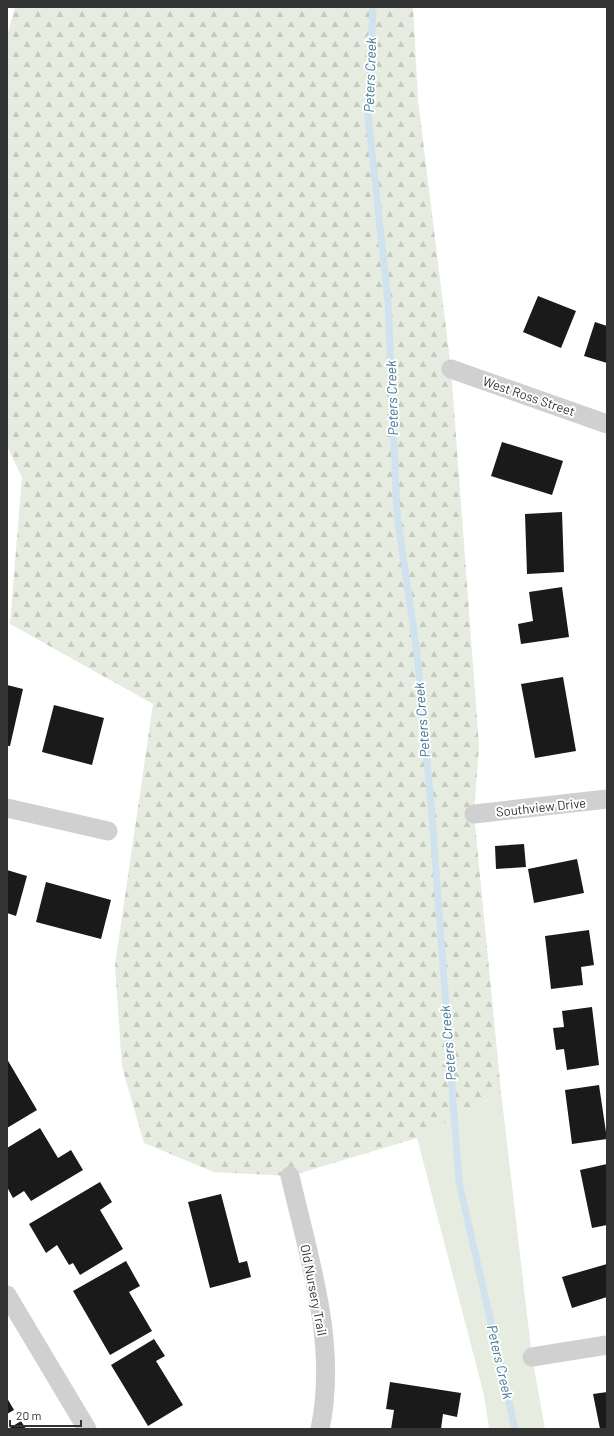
<svg xmlns="http://www.w3.org/2000/svg" width="614" height="1436" viewBox="0 0 614 1436" font-family="Barlow,sans-serif">
<style>
.green{fill:#e6ecdf}
.forest{fill:url(#forest-firs)}
.lines{fill:none;stroke-linecap:round;stroke-linejoin:round}
.stream{stroke:#cfe2ee;stroke-width:7}
.building{fill:#1a1a1a}
.minor{stroke:#d0d0d0;stroke-width:19}
.labels{text-anchor:middle;stroke-width:4;stroke-linejoin:round;paint-order:stroke}
.street-label{font-size:13px;fill:#333;stroke:#fff}
.water-label{font-size:14px;font-style:italic;fill:#3f7597;stroke:#fff}
</style>
<defs>
<pattern id="forest-firs" width="22" height="20" patternUnits="userSpaceOnUse"><rect width="22" height="20" fill="#e6ecdf"/><path d="M5 1l3.5 6h-7zM16 11l3.5 6h-7z" fill="#c6cbc0"/></pattern>
</defs>
<rect width="100%" height="100%" fill="#fff"/>
<path class="green" d="M501,1092L532,1357L545,1429H489L484,1395L417,1138Z"/>
<path class="forest" d="M15,7H413L418,100L451,369L479,746L474,814L501,1092L417,1138L290,1176L214,1172L144,1143L122,1067L115,965L153,704L10,624L22,477L7,446V36Z"/>
<g class="lines">
<path class="stream" d="M373,7L368,115L388,301L397,514L417,653L432,816L459,1182L515,1429"/>
</g>
<path class="building" d="M538,296L576,311L561,348L523,332Z
M595,322L607,326V363L584,356Z
M502,442L563,461L552,495L491,476Z
M562,512L564,572L527,574L525,514Z
M562,587L569,637L521,644L518,624L533,621L529,592Z
M563,677L576,751L535,758L521,684Z
M7,685L23,689L10,746H7Z
M54,705L104,718L92,765L42,752Z
M524,844L526,867L496,869L495,846Z
M577,859L584,893L534,903L528,869Z
M7,870L27,876L16,916L7,913Z
M46,882L111,900L101,939L36,922Z
M589,930L594,965L581,967L583,985L551,989L545,936Z
M592,1007L599,1065L567,1070L564,1049L556,1050L553,1028L564,1027L562,1011Z
M7,1059L37,1110L7,1128Z
M599,1085L607,1139L572,1144L565,1090Z
M40,1128L58,1158L71,1150L83,1170L31,1201L24,1191L13,1198L7,1187V1148Z
M607,1164V1225L592,1228L580,1170Z
M100,1182L112,1202L100,1210L123,1249L80,1275L73,1263L69,1265L57,1245L46,1253L29,1224Z
M221,1194L239,1263L247,1261L251,1277L210,1288L188,1202Z
M126,1261L140,1286L129,1292L152,1331L110,1355L73,1291Z
M607,1264V1297L572,1308L562,1277Z
M154,1339L165,1356L156,1361L183,1405L148,1426L111,1365Z
M390,1382L461,1393L457,1417L443,1414L441,1429H391L394,1410L386,1409Z
M607,1392V1429H600L593,1394Z
M7,1398L14,1410L7,1414Z
M21,1421L26,1429H8Z"/>
<g class="lines">
<path class="minor" d="M451,369L607,424
M7,808L108,831
M474,814L607,799
M290,1176C309,1259 338,1344 320,1429
M7,1295L87,1429
M532,1357L607,1345"/>
</g>
<g class="labels">
<g class="street-label">
<text transform="translate(529 396) rotate(19)" y="5">West Ross Street</text>
<text transform="translate(541 807) rotate(-6)" y="5">Southview Drive</text>
<text transform="translate(314 1290) rotate(79)" y="5">Old Nursery Trail</text>
</g>
<g class="water-label">
<text transform="translate(370 75) rotate(-88)" y="5">Peters Creek</text>
<text transform="translate(392 398) rotate(-92)" y="5">Peters Creek</text>
<text transform="translate(422 720) rotate(-95)" y="5">Peters Creek</text>
<text transform="translate(448 1043) rotate(-95)" y="5">Peters Creek</text>
<text transform="translate(500 1362) rotate(77)" y="5">Peters Creek</text>
</g>
</g>
<rect width="614" height="1436" fill="none" stroke="#333333" stroke-width="16"/>
<path d="M10 1420v6h71v-6" fill="none" stroke="#333333" stroke-width="2"/>
<text x="16" y="1420" font-size="12" fill="#333333" stroke="#ffffff" stroke-width="3" paint-order="stroke">20 m</text>
</svg>
